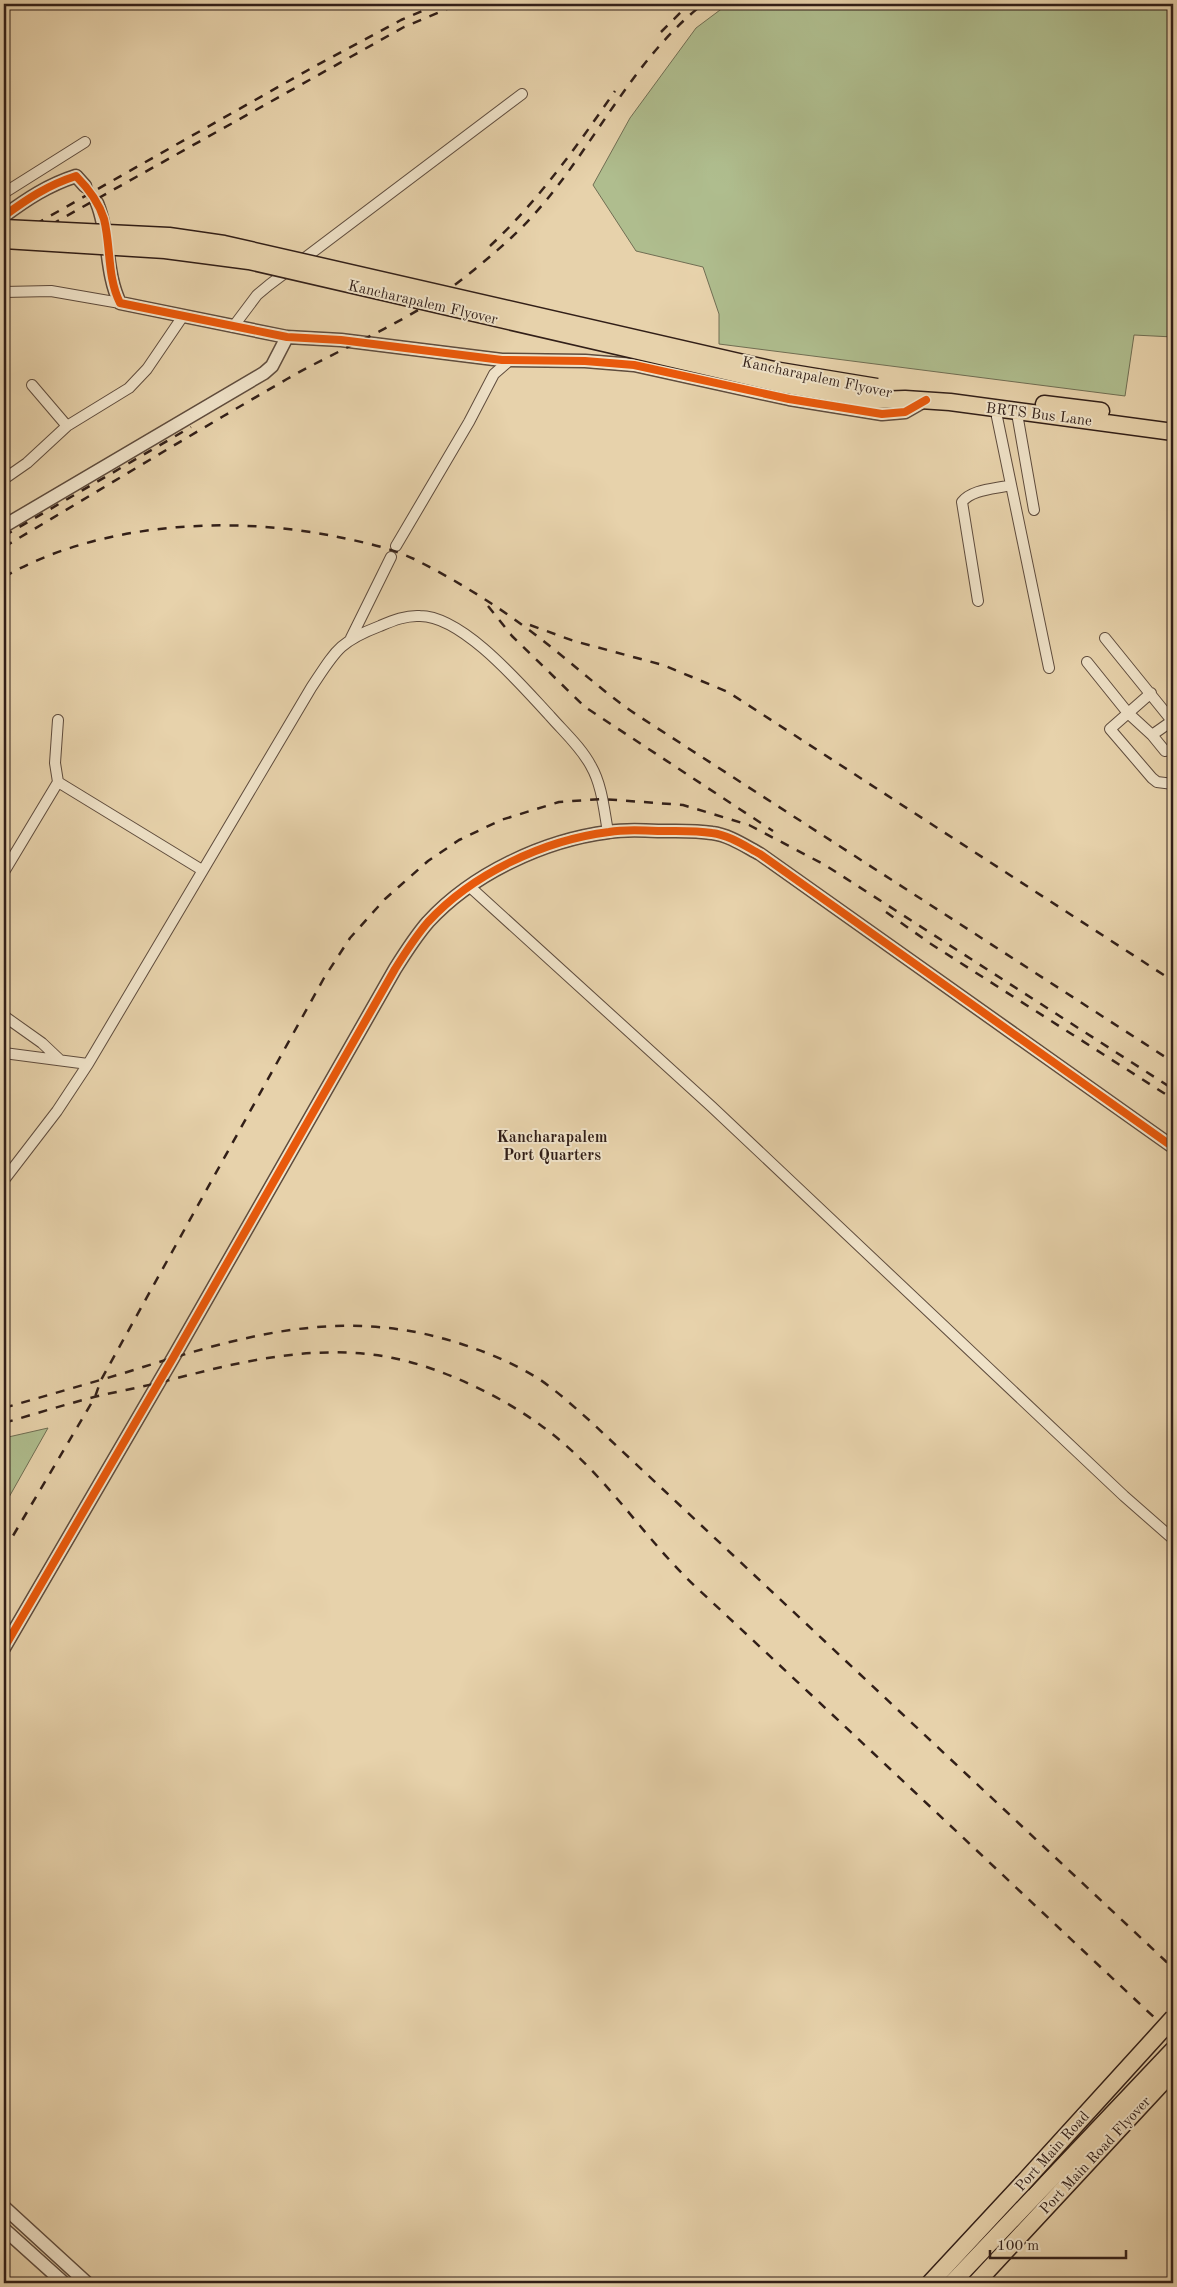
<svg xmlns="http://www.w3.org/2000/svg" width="1177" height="2287" viewBox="0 0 1177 2287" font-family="'Old Standard TT',serif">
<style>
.green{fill:#afbd8e;stroke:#706e53}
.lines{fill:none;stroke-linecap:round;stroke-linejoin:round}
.tertiary-tunnel{stroke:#c3ae8e;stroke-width:12;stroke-dasharray:12 6;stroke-linecap:butt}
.minor-casing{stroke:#5f4c3d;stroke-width:12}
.tertiary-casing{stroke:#5f4c3d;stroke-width:15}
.primary-casing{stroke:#321f18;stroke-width:19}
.minor{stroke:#efe2c8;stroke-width:10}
.tertiary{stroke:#efe2c8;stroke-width:12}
.primary{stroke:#e7d2ab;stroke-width:16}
.rail{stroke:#321f18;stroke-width:2.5;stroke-dasharray:9 9;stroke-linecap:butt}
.primary-bridge-casing{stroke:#321f18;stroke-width:19;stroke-linecap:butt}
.primary-bridge{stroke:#e7d2ab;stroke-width:16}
.cycleway-casing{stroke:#efe2c8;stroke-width:11}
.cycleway{stroke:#e8590c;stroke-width:8}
.labels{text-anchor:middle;stroke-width:4;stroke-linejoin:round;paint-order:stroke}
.street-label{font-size:15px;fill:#321f18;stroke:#efe2c8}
.neighbourhood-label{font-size:16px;font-weight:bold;fill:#321f18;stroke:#efe2c8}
</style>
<rect width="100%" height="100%" fill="#e7d2ab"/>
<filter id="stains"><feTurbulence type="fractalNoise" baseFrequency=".004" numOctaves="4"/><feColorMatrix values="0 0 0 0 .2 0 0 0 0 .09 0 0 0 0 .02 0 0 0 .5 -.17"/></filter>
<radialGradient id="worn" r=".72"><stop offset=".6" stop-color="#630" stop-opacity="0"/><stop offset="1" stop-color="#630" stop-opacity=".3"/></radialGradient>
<path class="green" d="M728,4H1173V337L1134,335L1125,396L719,344V314L703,267L636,251L593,185L630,118L696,28Z
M48,1428L4,1506V1438Z"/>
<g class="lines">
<path class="tertiary-tunnel" d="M85,186L97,203"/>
<defs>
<path id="minor" d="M4,193L85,142
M4,292L51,291L120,303
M233,327L257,295L269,285L522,94
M32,385L67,426
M997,417L1049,668
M1018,419L1034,510
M4,479L27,463L67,426L129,388L147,369L183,316
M396,546L469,422L494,374L510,360
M978,601L962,502C972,489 996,489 1011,485
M351,638L391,557
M1105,638L1173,722
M1087,662L1128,713L1152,735L1165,751
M1151,693L1110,729L1152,778L1157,782L1173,784
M58,720L55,763L58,782L202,870
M1152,735L1172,721
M4,872L58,782
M469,886L712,1107L1124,1496L1173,1539
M4,1016L42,1043L60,1060
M4,1053L88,1064
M4,1180L57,1111L88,1064L311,688C335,652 338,642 380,626C392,621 406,615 420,616C463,616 522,686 550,716C564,732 581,747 591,766C602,785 604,810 608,832"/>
<path id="tertiary" d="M97,203C110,235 105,273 120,303L287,337L341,340L502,360L585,361L634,365L789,399L882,414L905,412L926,400
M4,216C27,199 48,185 76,176L85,186
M4,526L264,373L272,366L287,337
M4,1648L173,1358L395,969C405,953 415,937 428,922C472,874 544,840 609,832C625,829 642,830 658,831C676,831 694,830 712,833C729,835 745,846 760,854L1173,1147
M4,2207L87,2283
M4,2229L64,2283"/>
<path id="primary" d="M876,400L905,399L950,402L1173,432
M1044,404L1101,411
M930,2283L1022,2184
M952,2283L1173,2050
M976,2283L1173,2071"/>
</defs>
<use href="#minor" class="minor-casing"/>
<use href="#tertiary" class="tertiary-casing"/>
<use href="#primary" class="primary-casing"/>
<use href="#minor" class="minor"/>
<use href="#tertiary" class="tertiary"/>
<use href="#primary" class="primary"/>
<path class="rail" d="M661,32L689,4
M4,242L317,65L401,20L439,4
M490,246C539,200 577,146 615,91
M4,251L404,27L459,4
M4,536L191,427
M4,547C98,491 192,434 287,379C334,352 386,331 431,302C459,283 487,260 512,237C586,168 623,67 703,4
M4,577C99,522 233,515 338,537C363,542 391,548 414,559C462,583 509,613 551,647C580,670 606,694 637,715L1173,1062
M488,606L512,636L585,707L773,831
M530,625L574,641L663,665L728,692L1173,981
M886,912L931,944L1173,1099
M4,1408C44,1396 84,1385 124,1373C232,1339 331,1307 445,1339C477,1348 510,1361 539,1379C557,1391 573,1406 589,1420L1173,1968
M4,1423C34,1414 64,1405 94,1397C115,1392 137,1388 158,1383C235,1363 313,1342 393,1358C443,1368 503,1397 543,1427C605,1472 643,1538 698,1589C857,1737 1015,1887 1173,2035
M4,1551L95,1397L101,1380L324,978L350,938L385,899L428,861L459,840L501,820L559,802L602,799L683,805L749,825L825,865L1173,1089"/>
<defs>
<path id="primary-bridge" d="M4,228L169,236L224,244L774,370L877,387
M4,240L165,250L249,261L781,384L876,400
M1022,2184L1173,2018"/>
</defs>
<use href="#primary-bridge" class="primary-bridge-casing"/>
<use href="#primary-bridge" class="primary-bridge"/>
<defs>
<path id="cycleway" d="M4,216C27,199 48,185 76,176C88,188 99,203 104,219C111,247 107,277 120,303L287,337L341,340L502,360L585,361L634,365L789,399L882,414L905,412L926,400
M4,1648L173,1358L395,969C405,953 415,937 428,922C472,874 544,840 609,832C625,829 642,830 658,831C676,831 694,830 712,833C729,835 745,846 760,854L1173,1147"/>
</defs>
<use href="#cycleway" class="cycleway-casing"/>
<use href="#cycleway" class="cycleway"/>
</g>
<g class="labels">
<g class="street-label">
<text transform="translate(423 302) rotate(13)" y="5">Kancharapalem Flyover</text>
<text transform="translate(817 377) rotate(12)" y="5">Kancharapalem Flyover</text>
<text transform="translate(1039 414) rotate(7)" y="5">BRTS Bus Lane</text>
<text transform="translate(1052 2151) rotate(-48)" y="5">Port Main Road</text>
<text transform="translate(1095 2155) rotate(-47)" y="5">Port Main Road Flyover</text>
</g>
<g class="neighbourhood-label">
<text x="552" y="1142">Kancharapalem<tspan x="552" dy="18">Port Quarters</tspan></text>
</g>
</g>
<rect width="1177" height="2287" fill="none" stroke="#e7d2ab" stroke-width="20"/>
<rect x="5" y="5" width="1167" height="2277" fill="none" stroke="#321f18" stroke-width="2.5"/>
<rect x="10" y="10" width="1157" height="2267" fill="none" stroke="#321f18"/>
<path d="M990 2250v8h136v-8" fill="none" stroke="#321f18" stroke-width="2.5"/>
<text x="997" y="2250" font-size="15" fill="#321f18" stroke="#efe2c8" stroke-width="4" paint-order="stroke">100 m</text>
<rect width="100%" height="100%" filter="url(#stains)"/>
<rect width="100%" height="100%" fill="url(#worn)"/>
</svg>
